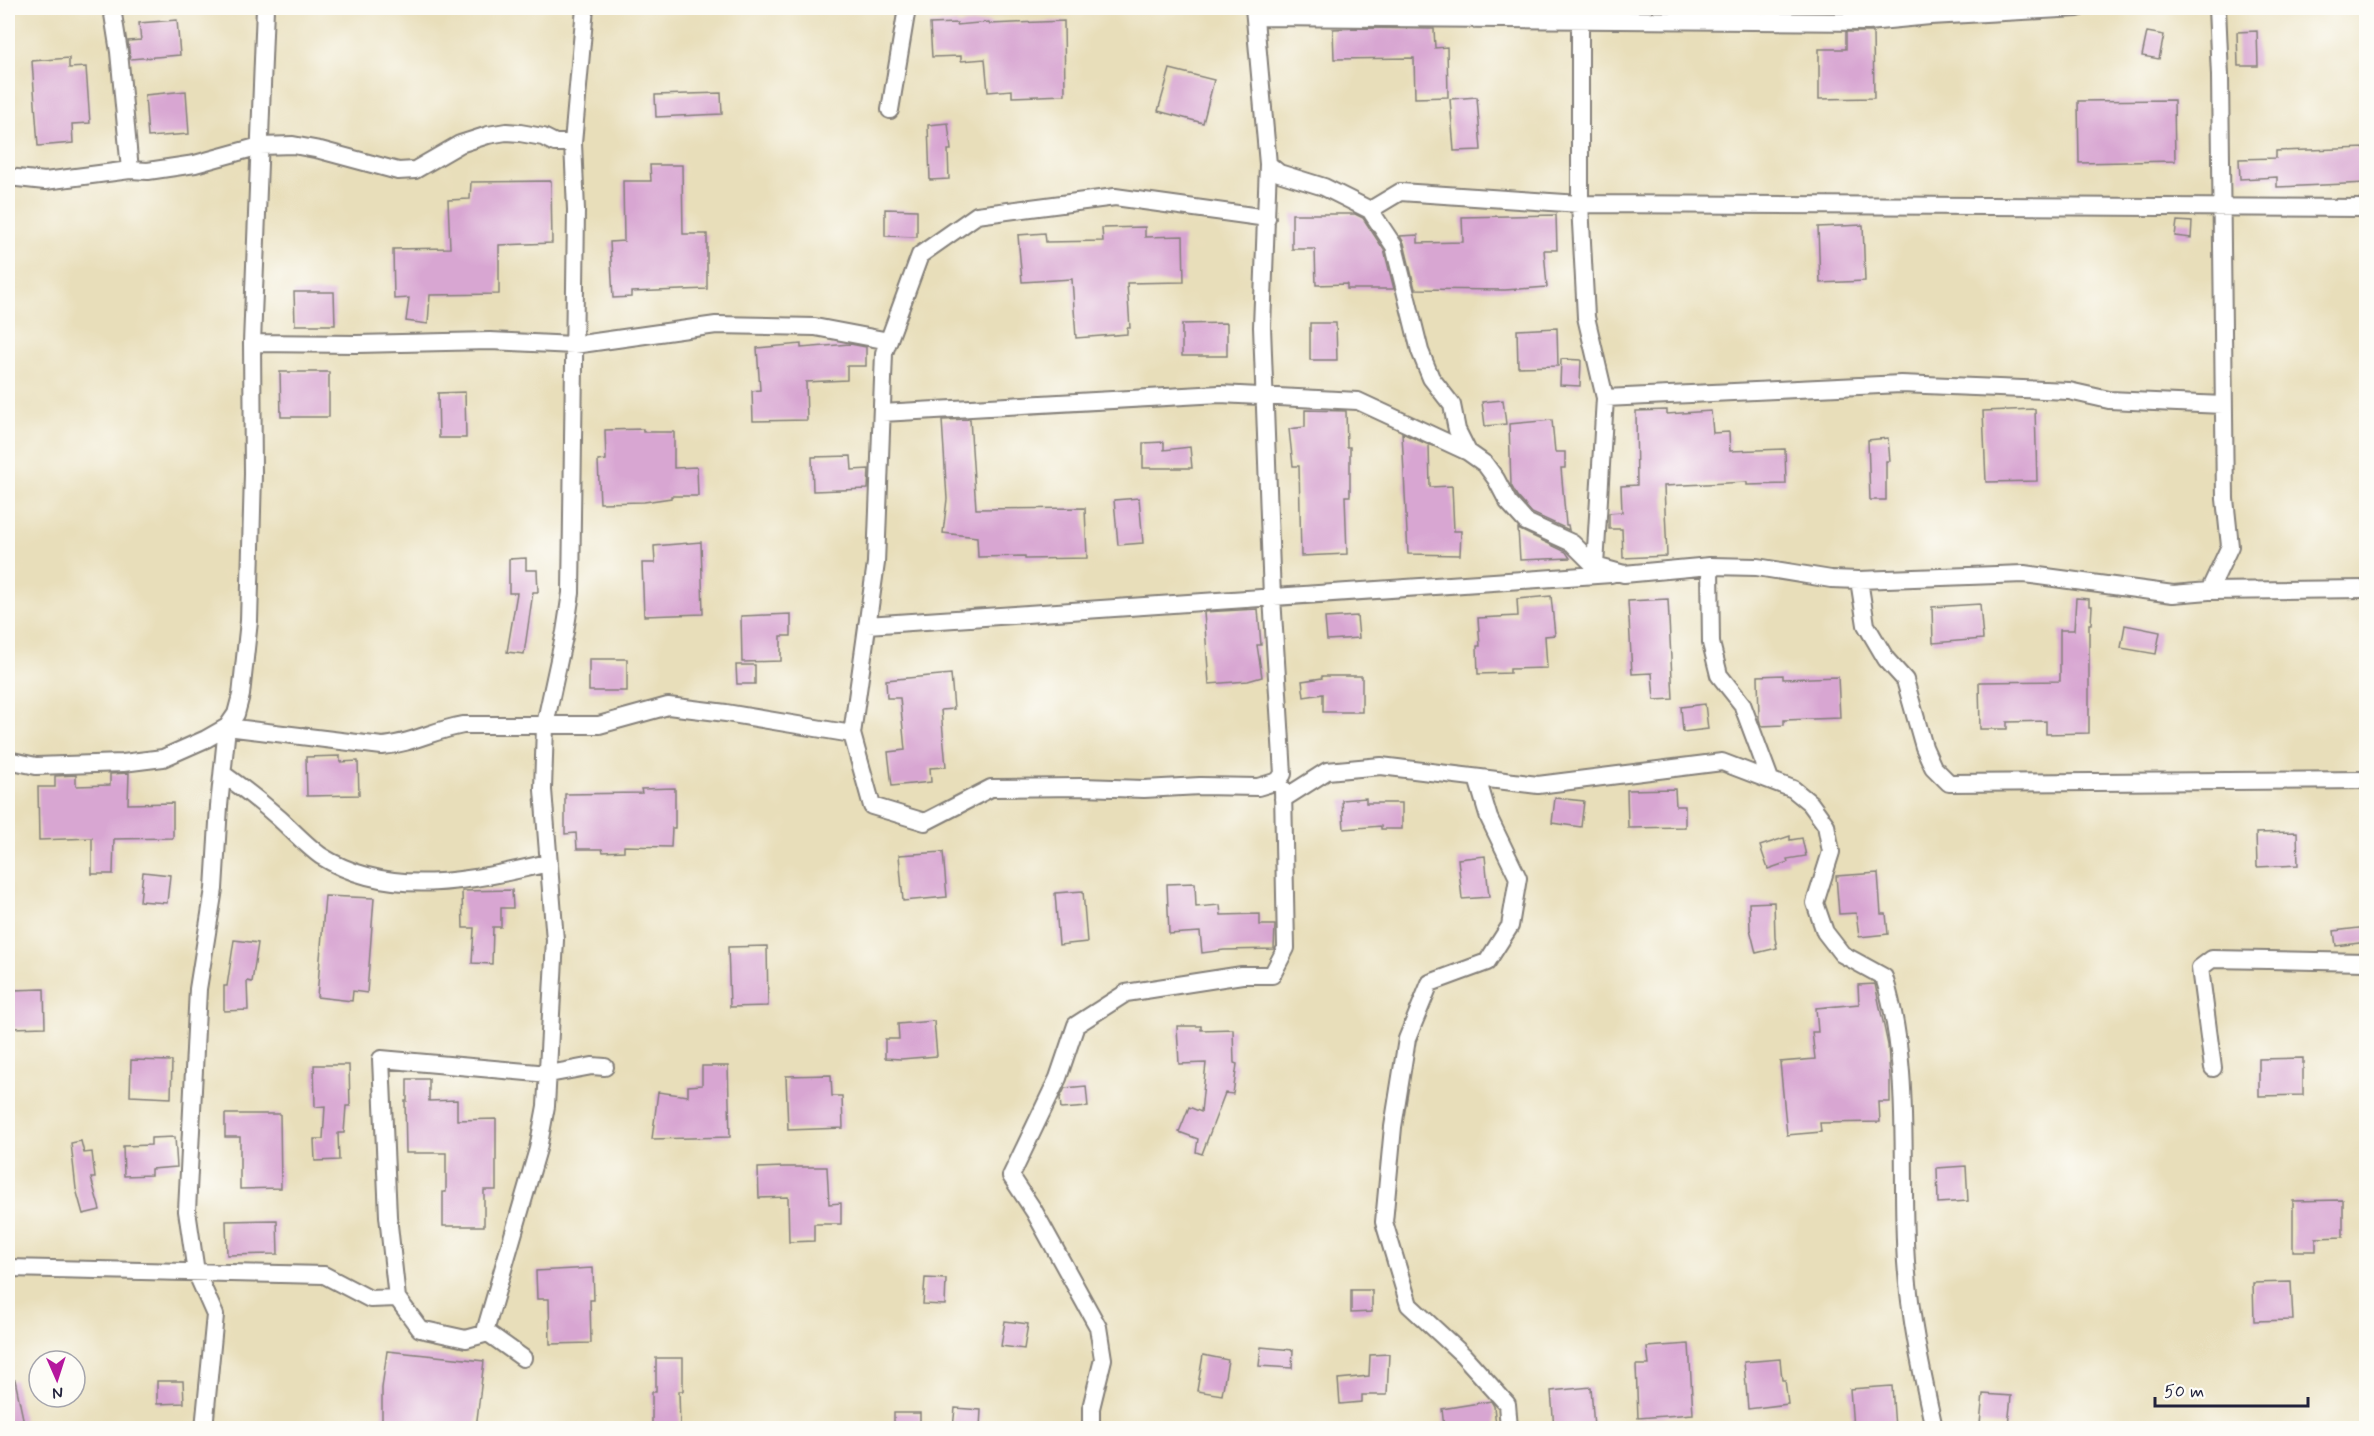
<svg xmlns="http://www.w3.org/2000/svg" width="2374" height="1436" viewBox="0 0 2374 1436" font-family="Mynerve,sans-serif">
<style>
.building{fill:#d8a6d2}
.lines{fill:none;stroke-linecap:round;stroke-linejoin:round}
.minor-casing{stroke:#85807a;stroke-width:20}
.minor{stroke:#fff;stroke-width:16}
</style>
<rect width="100%" height="100%" fill="#fdfcf7"/>
<filter id="ink" filterUnits="userSpaceOnUse"><feTurbulence type="fractalNoise" baseFrequency=".0167" numOctaves="2"/><feDisplacementMap in="SourceGraphic" scale="12" xChannelSelector="R" yChannelSelector="G"/><feConvolveMatrix kernelMatrix="1 2 1 2 8 2 1 2 1" color-interpolation-filters="sRGB"/></filter>
<filter id="wash" filterUnits="userSpaceOnUse"><feTurbulence type="fractalNoise" baseFrequency=".008" numOctaves="4" result="noise"/><feDisplacementMap in="SourceGraphic" scale="24" xChannelSelector="R" yChannelSelector="G"/><feGaussianBlur stdDeviation="1.35" result="paint"/><feColorMatrix in="noise" values="0 0 0 0 0 0 0 0 0 0 0 0 0 0 0 0 0 1.4 0 .05"/><feComposite in="paint" operator="in"/></filter>
<g filter="url(#wash)">
<rect width="100%" height="100%" fill="#e8deba"/>
<g id="blocks">
<path class="building" d="M177,20L180,55L130,59L128,41L141,40L139,23Z
M1064,21L1065,95L1012,97V90L988,92L985,59L961,61V56L932,57L930,24L957,23V25L989,22L990,24Z
M1362,28L1434,29L1435,48L1447,47L1448,97L1415,98L1414,58L1334,59L1333,29Z
M2257,31L2258,66H2238L2237,32Z
M1846,32H1873L1874,98L1819,99V49H1846Z
M2147,32L2164,35L2159,59L2142,56Z
M69,58V68L86,67L90,123L72,124L73,143L38,146L32,61Z
M1170,69L1214,80L1203,123L1158,111Z
M186,91L189,134L148,137L145,95Z
M721,93L722,114L656,117L655,95Z
M1477,97L1481,150L1454,151L1450,99Z
M2174,100L2175,161L2079,163L2078,101Z
M948,123L951,150H948L949,179L930,180L928,125Z
M2367,148V183L2277,187V177L2240,179L2239,159L2276,158V151Z
M650,165H682L683,234H707V289L631,292V297L613,298L610,242L624,241L623,181H651Z
M551,181L552,243L499,245V294L430,295L428,324L406,321L409,298L394,299L393,249L450,248L448,200L470,199L471,182Z
M885,209L917,210V237L885,236Z
M1292,214H1355L1363,218L1384,250L1394,289H1347V284L1316,285L1315,249H1292Z
M1556,215L1557,250H1544L1547,287L1505,290L1415,289L1404,243L1400,236L1418,235V243L1463,242L1462,217Z
M2177,221L2192,222L2191,238L2175,236Z
M1863,225L1865,281L1820,283L1818,227Z
M1145,227V237L1183,236L1184,282L1127,283L1130,328H1127V334L1076,338L1072,279L1022,282L1018,235L1045,233L1046,242L1103,241L1102,228Z
M294,292H334L335,325H295Z
M1227,323V356H1182V324Z
M1310,323H1336L1337,360H1310Z
M1557,328L1558,366L1518,367L1517,330Z
M801,344V348L850,344L866,347V366H847V380L806,382L807,420L753,421L752,391L760,390L757,348Z
M1561,359L1581,360L1580,386L1560,385Z
M280,372H329V417H281Z
M465,392L466,438H439L438,393Z
M1503,400L1506,424L1485,426L1482,402Z
M2035,409L2037,481L1986,482L1983,411Z
M1305,410L1346,411L1347,447H1350V496H1345L1347,554L1301,556L1299,466H1293L1289,429L1305,427Z
M1667,410V414L1711,411L1713,433L1729,432L1730,451L1785,449L1786,484L1747,485V482L1664,486L1667,556L1623,558L1622,529H1609V513L1622,512L1621,486L1637,485L1636,411Z
M970,419L976,509L1085,508L1087,558L1025,559V556L978,557L977,537L943,533L947,499L942,420Z
M1552,420L1555,452H1565V468H1561L1566,525H1568L1569,530L1532,513L1517,496L1511,485L1509,424Z
M643,429V432H674V468L697,467L698,496H671V498L644,502L600,503L598,461L606,460L605,430Z
M1402,433L1429,445L1430,487L1452,486L1454,531H1461L1460,555L1408,554Z
M1888,438L1890,461H1886V500H1870L1868,440Z
M1164,442V450L1190,447L1192,468H1143V443Z
M851,456L852,470L869,469L868,489L813,491L812,457Z
M1139,498L1143,543L1118,545L1114,500Z
M1518,529L1566,552L1570,558L1520,560Z
M701,542L703,614L644,616L642,563H655L654,546Z
M526,558V570H537L538,592H533L524,654L507,652L517,593H509V559Z
M1551,596L1555,635L1545,636L1547,668L1510,669V673L1478,674L1477,646H1480L1478,618L1518,616L1517,599Z
M2076,598L2089,599V606H2092L2091,624H2089V733L2046,734V721L2007,722V729H1980L1979,682L2060,681V630H2074Z
M1668,599L1673,699L1654,700L1652,673L1632,674L1628,601Z
M1980,604L1983,639L1933,643L1932,607Z
M1258,609L1261,645H1257L1262,677L1248,681L1209,684L1204,612Z
M791,614V636H781V661L742,662L741,616Z
M1357,616L1359,638L1327,640L1325,618Z
M2125,625L2160,632L2156,654L2121,648Z
M589,659H627V691H589Z
M736,665H755V684H737Z
M951,674L954,709L941,710L946,767L930,768L931,782L892,786L888,752L905,750L900,698H887L886,680Z
M1783,675V679L1838,677L1840,718L1784,720V725L1761,726L1759,719L1758,676Z
M1322,676H1362V712H1323V694L1304,697L1302,681L1322,678Z
M1705,704L1708,729L1683,732L1681,707Z
M340,756V762L358,761L359,795L307,796L306,757Z
M129,773L128,804L173,803V838L114,839L113,874H92V838L39,840L38,787H55V776L76,775V786L110,785V774Z
M675,788V828H672L671,847L624,846V851L603,852L602,849H577L576,833L565,834V794L642,793L641,789Z
M1675,789L1676,806H1685V827L1628,828L1627,790Z
M1366,798V803H1402V829H1381V826L1344,829L1342,800Z
M1555,798L1584,801L1581,827L1552,823Z
M2297,832L2298,865L2257,867L2256,833Z
M1790,836V840L1802,838L1806,856L1787,859L1788,862L1768,869L1760,846Z
M943,852L947,897L903,901L899,855Z
M1485,856L1489,897L1462,899L1458,859Z
M143,872L170,875L167,903L140,901Z
M1878,873L1881,914H1886L1888,934L1859,937L1856,913L1839,914L1836,876Z
M1195,883L1196,907L1220,905L1221,915L1260,914V925H1275L1274,949L1224,950L1202,953L1200,932L1169,934L1167,884Z
M512,890L513,908H501V927H493L492,964L472,963L474,928H463L462,891Z
M1083,891L1087,942L1059,945L1055,893Z
M325,896L374,898L367,993L353,991L352,1001L317,997Z
M1774,902L1775,938L1777,948L1756,953L1750,929L1749,903Z
M2367,927V942L2336,946L2334,931Z
M234,940L258,943L252,982L247,981L248,1010L224,1011V986H227Z
M767,946L768,1006L730,1007L728,947Z
M1875,984L1888,1045L1890,1078V1102H1879L1880,1122L1820,1123L1821,1132L1787,1135L1780,1062L1815,1059L1812,1032H1818L1816,1008L1859,1004L1858,985Z
M44,989L45,1027L13,1028L12,990Z
M934,1021L937,1056L901,1059L885,1058V1039H899L898,1024Z
M1177,1026H1201V1030L1233,1029L1234,1063L1237,1064L1233,1094L1225,1093L1202,1154L1196,1152L1198,1139L1179,1132L1189,1107L1201,1112L1206,1063L1179,1064Z
M2303,1058V1095L2259,1096V1059Z
M131,1060L172,1061L171,1098L130,1096Z
M314,1065H349L350,1106H346L344,1133H338L339,1160L315,1161L314,1139H323L325,1106L315,1107Z
M702,1066H728L730,1137L652,1139L658,1092L688,1096V1086L702,1085Z
M831,1075L832,1096H842L843,1128L788,1130L786,1076Z
M407,1079H429V1101L457,1100V1120L496,1119V1190H484V1226H443V1192H446V1153H406L405,1101H407Z
M1086,1086L1088,1107L1061,1109L1060,1098L1065,1088Z
M225,1114H280L281,1188L240,1189V1137H225Z
M175,1137L177,1167L151,1169V1175L124,1176L123,1146L151,1145V1138Z
M81,1141L84,1153L92,1152L95,1178H91L100,1210L83,1214L76,1189L71,1143Z
M1966,1166L1968,1201L1938,1203L1937,1168Z
M784,1167H827L829,1204L841,1203V1224H814V1241L789,1242L788,1197L759,1198L758,1168Z
M2343,1200V1237L2316,1238V1251H2293V1201Z
M277,1220L278,1254L227,1255L226,1221Z
M593,1268L594,1300H590L591,1343L550,1344L549,1299H537L536,1271Z
M925,1278L946,1279L945,1305L923,1304Z
M2291,1282L2293,1320L2254,1321L2253,1283Z
M1351,1290H1372V1312L1351,1313Z
M1005,1321L1028,1324L1024,1349L1001,1346Z
M1689,1344L1693,1414L1638,1418L1636,1365H1649L1647,1347Z
M1261,1347L1293,1350L1292,1368L1259,1366Z
M387,1351L484,1361L476,1428L382,1427V1388Z
M1389,1354L1387,1395H1362V1402L1340,1404L1338,1379L1369,1376L1370,1355Z
M1203,1355L1228,1360L1222,1395L1197,1391Z
M656,1358H683V1391H679L680,1428H652V1392H656Z
M1780,1359L1782,1380H1785L1788,1404L1748,1409L1744,1362Z
M15,1380L25,1428H8V1381Z
M157,1381H183L184,1403L157,1404Z
M1892,1386L1895,1428H1853L1850,1389Z
M1591,1387L1594,1428H1554L1551,1391Z
M1983,1394L2011,1396L2008,1426L1980,1424Z
M1491,1401L1494,1406L1496,1426L1444,1428L1442,1409Z
M955,1408L981,1410L980,1428H953Z
M894,1413H920V1428H894Z"/>
</g>
</g>
<g filter="url(#ink)">
<use href="#blocks" fill-opacity="0" stroke="#85807a" stroke-width="1.5"/>
<g class="lines">
<defs>
<path id="minor" d="M112,8L119,52L130,170
M1254,8L1268,164L1279,173L1324,187L1370,210L1394,246L1420,351L1431,378L1452,405L1457,430L1468,452L1485,464L1496,479L1508,502L1526,522L1572,543L1595,566L1624,574L1710,566L1757,567L1831,579L1859,580L2024,574L2173,594L2209,591L2230,546L2225,499L2220,76L2217,8
M1255,17L1868,22L1930,16L2078,8
M1580,20V204L1586,317L1605,398L1595,566
M890,110L907,8
M8,177L45,181L130,170L148,171L195,164L260,146L293,145L320,150L398,171L415,170L460,144L488,135L506,132L520,133L543,137L555,143H573
M1370,210L1400,192L1580,204L2366,208
M1267,218L1115,197L977,215L920,255L884,353L876,563L852,734L872,806L925,822L991,788L1082,787L1144,789L1200,786L1258,787L1278,781L1283,774L1272,597L1262,327L1268,164
M252,343L357,344L490,341L574,345L716,325L815,327L889,341
M1605,398L1901,384L2069,391L2109,400L2223,405
M882,413L1220,394L1358,401L1468,452
M1710,566L1711,643L1719,675L1742,704L1770,779
M1859,580L1866,625L1886,659L1905,680L1924,747L1933,767L1949,783L2366,780
M2209,591L2366,589
M867,625L1611,574
M8,760L36,766L123,763L163,758L206,739L227,727L236,714L241,695L249,621L253,474L252,343L265,8
M223,774C243,788 262,803 280,819C293,831 307,846 321,856C390,900 474,880 548,863
M1477,778L1489,818L1518,878L1510,926L1487,962L1430,983L1407,1039L1393,1127L1384,1222L1409,1305L1463,1355L1507,1404L1509,1428
M1283,799L1327,771L1381,766L1538,785L1722,762L1793,789L1810,803L1826,825L1831,852L1815,903L1825,932L1842,954L1884,977C1912,1067 1900,1169 1906,1262C1910,1318 1922,1374 1934,1428
M2213,1068L2200,968L2212,959L2366,962
M8,1268L324,1275L370,1299L397,1298
M488,1333L466,1339L420,1329L397,1298L388,1216L381,1059L549,1074L592,1066L605,1067
M523,1358L488,1333L486,1328L538,1149L546,1106L555,940L543,790L545,725L565,632L571,593L576,210L573,143L585,8
M204,1428L215,1315L196,1272L187,1211L198,989L214,889L219,806L227,727L382,746C411,744 434,730 463,725H599L668,706L726,713L852,734
M1091,1428V1408L1103,1359L1098,1327L1034,1211L1011,1176L1058,1078L1076,1025L1126,993L1242,975H1272L1286,948L1283,789"/>
</defs>
<use href="#minor" class="minor-casing"/>
<use href="#minor" class="minor"/>
</g>
</g>
<rect width="2374" height="1436" fill="none" stroke="#fdfcf7" stroke-width="30"/>
<g transform="translate(57 1379) rotate(177)"><circle r="28" fill="#fdfcf7" stroke="#a5a5ac" stroke-width="1.5"/>
<path d="M0-4.5L10 22L0 15L-10 22Z" fill="#b5179e"/>
<text y="-9" font-size="16" font-weight="bold" text-anchor="middle" fill="#22223b">N</text>
</g>
<path d="M2155 1397v9h153v-9" fill="none" stroke="#22223b" stroke-width="3"/>
<text x="2164" y="1397" font-size="18" fill="#22223b" stroke="#fdfcf7" stroke-width="4.5" paint-order="stroke">50 m</text>
</svg>
